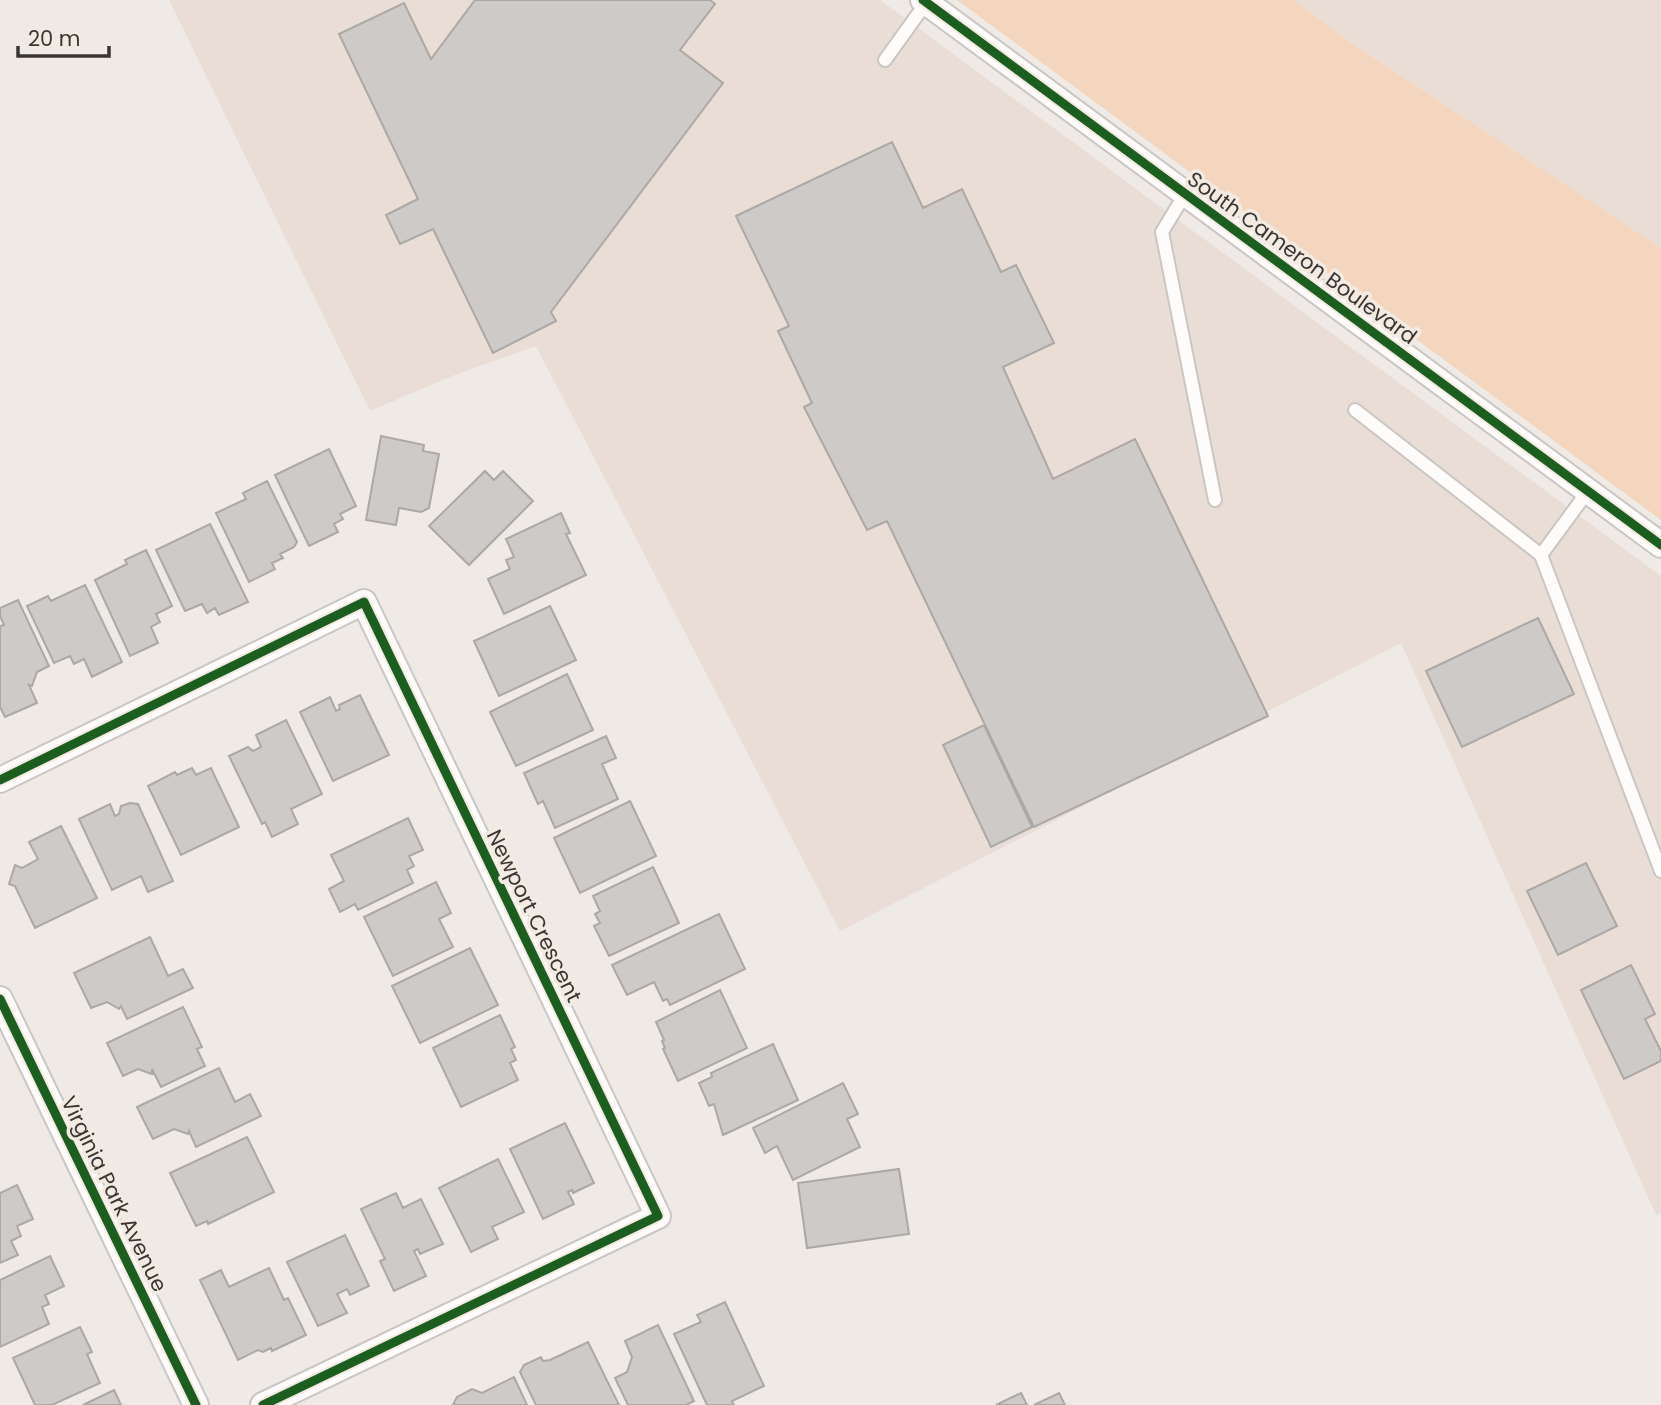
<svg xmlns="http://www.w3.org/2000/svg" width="1661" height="1405" viewBox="0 0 1661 1405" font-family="Poppins,sans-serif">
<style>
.built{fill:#e9ddd5}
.green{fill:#f3d6bd}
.building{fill:#cdcac7;stroke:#aca8a5;stroke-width:2}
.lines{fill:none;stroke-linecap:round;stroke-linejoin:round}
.service-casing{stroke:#cac6c3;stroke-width:16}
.minor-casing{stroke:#cac6c3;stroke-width:28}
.service{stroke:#fdfcfb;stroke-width:12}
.minor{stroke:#fdfcfb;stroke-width:24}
.cycleway-casing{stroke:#f3eae2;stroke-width:13}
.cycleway{stroke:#1b5e20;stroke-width:9}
.labels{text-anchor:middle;stroke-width:7;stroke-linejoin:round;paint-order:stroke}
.street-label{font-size:21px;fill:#3a3634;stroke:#f3eae2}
</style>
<rect width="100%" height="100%" fill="#efeae6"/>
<path class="built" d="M169,0H880L1661,576V1213L1656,1215L1401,643L840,931L536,346L452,376L370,411Z
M1293,0H1661V248L1350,42Z"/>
<path class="green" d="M957,0H1293L1350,42L1661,248V520Z"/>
<path class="building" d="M475,0H710L715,4L680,50L723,83L551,312L556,321L493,353L433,229L400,244L386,215L418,199L339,34L404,3L431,59Z
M892,142L923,208L962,189L1001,272L1016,265L1054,343L1003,367L1053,479L1135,439L1268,716L1034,827L887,521L867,530L804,407L812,403L778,331L789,326L736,216Z
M381,436L424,445L423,451L439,454L429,508L421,512L399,508L396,525L366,520Z
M329,449L356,506L340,514L343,519L334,524L338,532L309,546L275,475Z
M485,471L494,480L503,471L533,501L469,565L429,526Z
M267,481L297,542L294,547L280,554L283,558L272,563L275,569L249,582L216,513L246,499L243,493Z
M561,513L570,533L566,534L586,575L504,614L488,579L510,569L506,560L514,557L506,539Z
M210,524L248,602L219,615L215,608L207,613L202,604L185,611L156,550Z
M146,550L172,606L156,614L160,622L151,627L158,643L130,656L95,580L127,564L125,560Z
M85,585L122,662L92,677L84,659L74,664L70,656L54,663L27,606L48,596L51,601Z
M18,600L49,666L37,672L32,686L29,685L37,703L5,717L0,707V626L4,625L0,616V608Z
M550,606L576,660L499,696L474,641Z
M1538,618L1574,694L1462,747L1426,671Z
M567,674L593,730L516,766L490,712Z
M360,695L389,755L333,781L300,712L330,697L336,711L340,709L339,705Z
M286,720L322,794L291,809L298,824L272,837L265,822L262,824L229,756L248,747L253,751L261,747L256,735Z
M984,725L1032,827L991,847L943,745Z
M606,736L616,758L602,764L618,799L555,828L543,801L538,804L524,773Z
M192,768L196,775L211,768L239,827L181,855L148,786L175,772L177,775Z
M630,801L656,856L580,893L554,838Z
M130,803L138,804L173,881L148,892L141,876L112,890L79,819L110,804L115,816L119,814L121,806Z
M408,818L423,850L409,856L414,866L407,870L413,883L358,910L355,904L340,912L329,889L344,881L331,855Z
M61,826L97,898L35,928L15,886L9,884L15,865L22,868L38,859L29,842Z
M1586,863L1617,926L1558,955L1527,891Z
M653,867L679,923L609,956L594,926L600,923L595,914L600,911L593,896Z
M436,882L451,913L439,919L453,947L393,976L364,917Z
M719,914L745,969L670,1005L667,999L663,1001L654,982L627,995L612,965Z
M150,937L168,976L183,969L193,988L127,1019L121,1006L119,1009L107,1002L91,1008L74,973Z
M470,948L498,1005L420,1043L392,986Z
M1631,965L1655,1014L1645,1019L1661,1051V1061L1624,1079L1581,990Z
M720,990L747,1048L678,1081L663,1049L665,1048L662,1041L664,1040L656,1022Z
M183,1007L202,1047L197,1049L205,1066L161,1087L152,1069V1074L138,1069L123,1076L107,1043Z
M500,1015L515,1047L511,1049L516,1060L510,1063L518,1080L461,1107L433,1048Z
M773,1044L798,1100L723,1135L714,1104L709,1106L699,1083L712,1077L711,1073Z
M219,1068L235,1102L250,1094L261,1116L196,1147L189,1131L188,1134L174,1129L153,1139L137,1107Z
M843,1083L858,1114L847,1119L860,1147L793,1180L777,1146L765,1153L753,1128Z
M565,1123L594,1183L573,1193L572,1190L568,1192L574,1204L543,1219L510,1149Z
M247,1137L274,1192L208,1224L207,1221L196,1226L170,1173Z
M498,1159L524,1212L492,1227L498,1239L471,1252L439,1188Z
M899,1169L909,1234L807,1248L798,1183Z
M17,1185L33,1219L17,1226L21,1236L11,1241L18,1255L0,1263V1193Z
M396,1193L403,1208L421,1199L443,1244L420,1254L418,1249L414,1251L426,1276L394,1291L380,1261L385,1259L361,1209Z
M345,1235L369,1286L350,1295L347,1289L337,1294L347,1313L318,1326L287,1262Z
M50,1256L64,1286L45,1295L49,1304L42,1307L49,1324L0,1347V1280Z
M269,1268L284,1300L288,1298L306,1335L272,1351L271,1348L263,1352L258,1350L238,1360L200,1280L221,1270L229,1287Z
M725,1302L764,1386L732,1401L734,1405H707L674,1334L701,1322L697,1315Z
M658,1325L694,1401L686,1405H628L615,1378L627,1372L632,1357L625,1341Z
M80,1327L92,1352L87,1354L100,1383L52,1405H35L13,1358Z
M588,1342L619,1405H536L520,1372L524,1365L541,1357L543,1361L550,1360Z
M514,1377L527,1405H453L457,1397L472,1389L482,1393Z
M114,1390L121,1405H83Z
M1021,1393L1027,1405H996Z
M1059,1393L1065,1405H1034Z"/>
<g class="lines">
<defs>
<path id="service" d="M885,60L926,3
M1185,194L1162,232L1215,500
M1355,410L1541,555
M1588,491L1541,555L1661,871"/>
<path id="minor" d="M923,0L1661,545
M0,780L364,602L658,1216L263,1405
M0,999L196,1405"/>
</defs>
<use href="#service" class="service-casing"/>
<use href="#minor" class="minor-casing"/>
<use href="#service" class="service"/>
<use href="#minor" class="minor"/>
<defs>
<path id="cycleway" d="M923,0L1661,545
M0,780L364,602L658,1216L263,1405
M0,999L196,1405"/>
</defs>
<use href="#cycleway" class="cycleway-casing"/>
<use href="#cycleway" class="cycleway"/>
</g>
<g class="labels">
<g class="street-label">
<text transform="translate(1302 258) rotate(36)" y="7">South Cameron Boulevard</text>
<text transform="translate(534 916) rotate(64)" y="7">Newport Crescent</text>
<text transform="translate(114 1194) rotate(64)" y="7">Virginia Park Avenue</text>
</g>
</g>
<path d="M18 46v10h91v-10" fill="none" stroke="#3a3634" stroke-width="3.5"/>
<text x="28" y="46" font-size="21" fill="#3a3634" stroke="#f3eae2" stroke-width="5" paint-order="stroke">20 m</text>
</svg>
